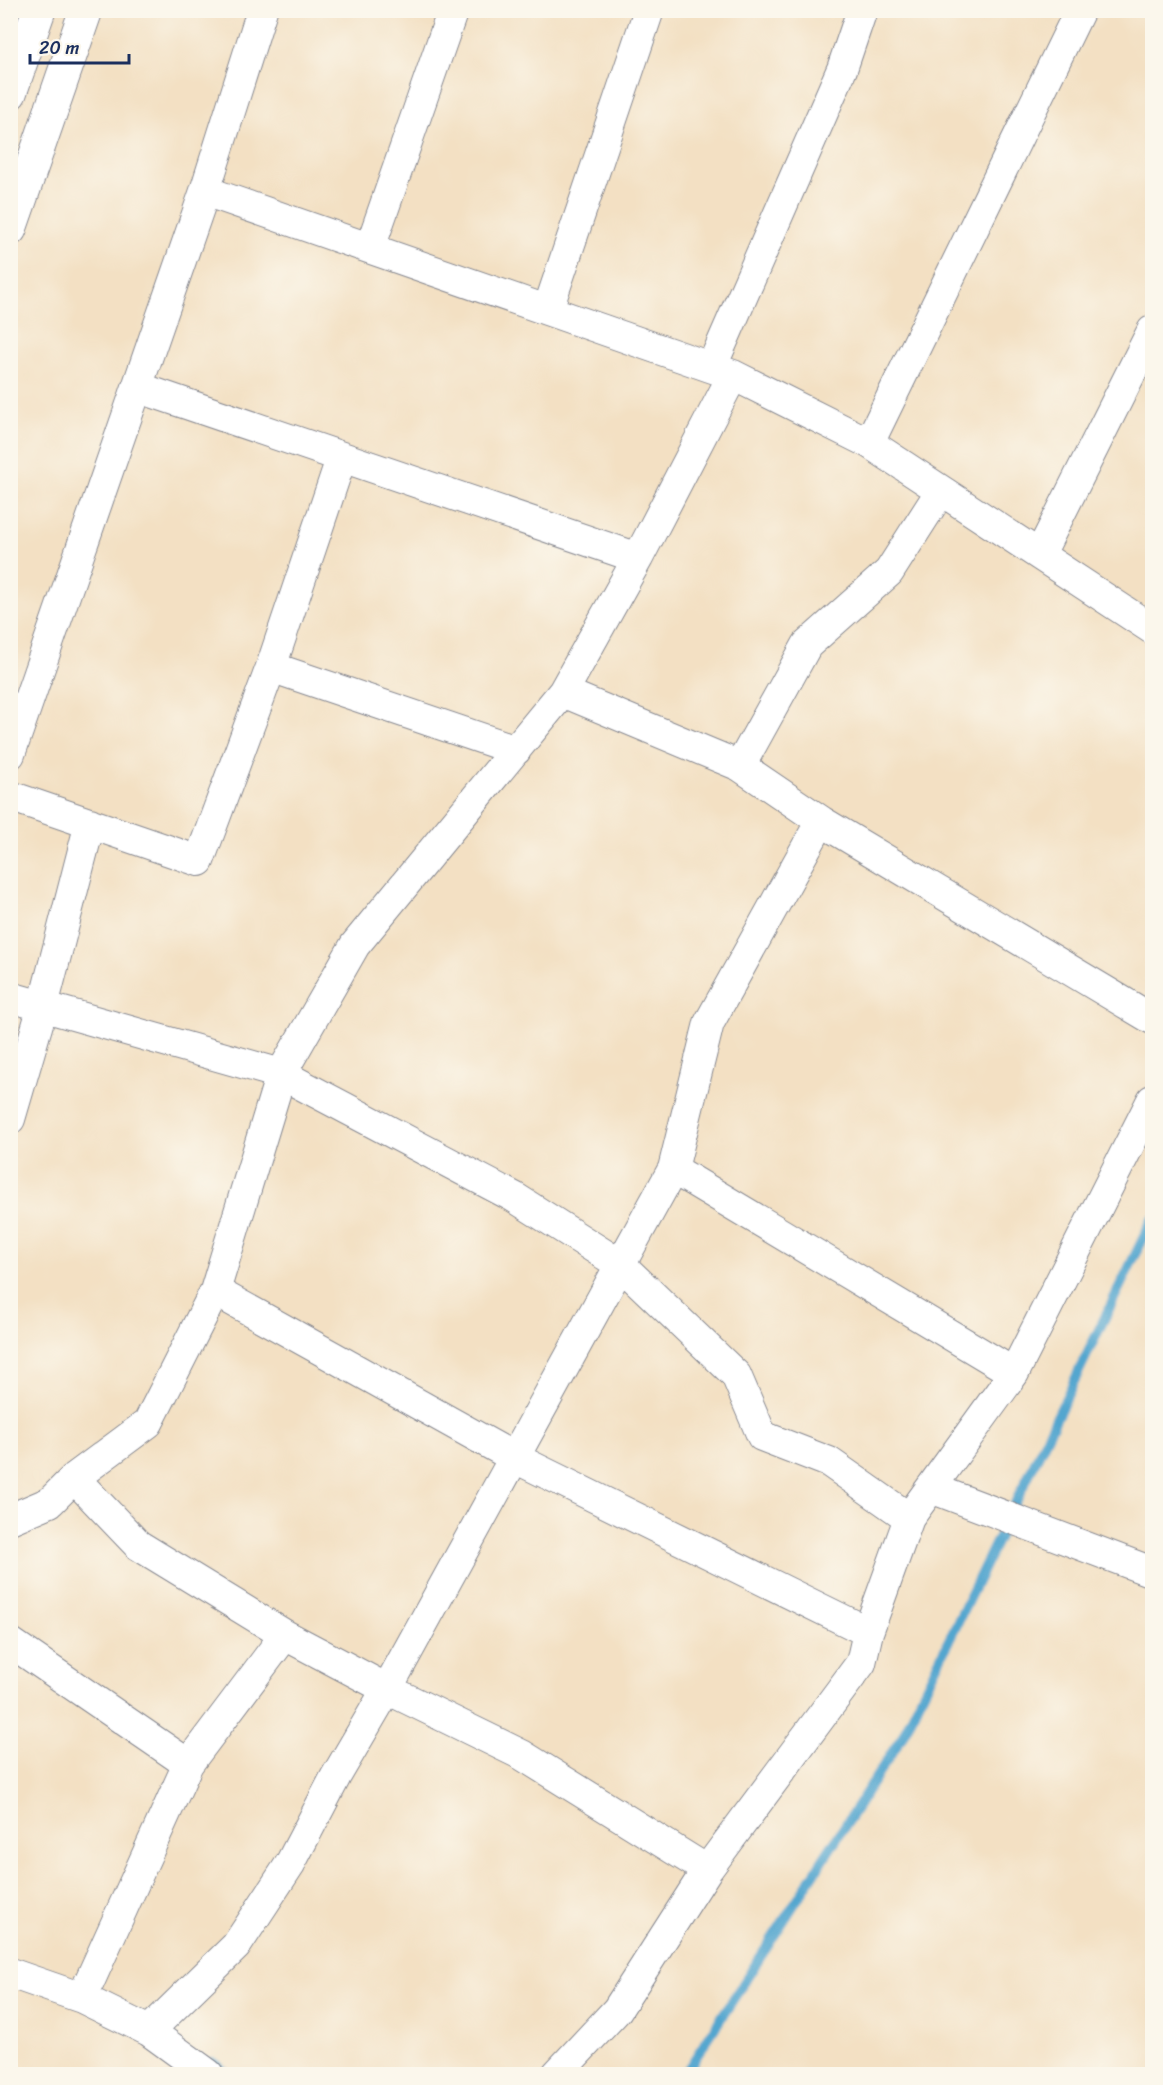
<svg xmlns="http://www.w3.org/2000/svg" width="1163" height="2085" viewBox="0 0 1163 2085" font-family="Sriracha,sans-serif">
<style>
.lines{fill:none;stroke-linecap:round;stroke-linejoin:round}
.stream{stroke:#53a6cf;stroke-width:10}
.street-casing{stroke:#878890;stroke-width:32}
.highway-casing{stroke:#878890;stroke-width:35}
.street{stroke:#fff;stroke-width:30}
.highway{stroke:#fff;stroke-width:33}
</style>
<rect width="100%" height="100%" fill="#fbf7ec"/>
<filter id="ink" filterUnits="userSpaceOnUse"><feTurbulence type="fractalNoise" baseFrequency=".0167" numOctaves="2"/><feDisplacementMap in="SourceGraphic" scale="12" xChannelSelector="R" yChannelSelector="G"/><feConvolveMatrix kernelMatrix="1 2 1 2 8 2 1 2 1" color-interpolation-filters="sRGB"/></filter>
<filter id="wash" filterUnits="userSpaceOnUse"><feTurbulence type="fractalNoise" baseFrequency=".008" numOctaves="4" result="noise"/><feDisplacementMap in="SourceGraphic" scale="24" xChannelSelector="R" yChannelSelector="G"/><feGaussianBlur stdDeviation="1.35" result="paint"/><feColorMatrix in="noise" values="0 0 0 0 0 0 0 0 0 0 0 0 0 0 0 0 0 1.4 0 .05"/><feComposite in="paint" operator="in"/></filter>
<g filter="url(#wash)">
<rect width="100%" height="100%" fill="#f3e0c3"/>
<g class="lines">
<path class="stream" d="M212,2062L228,2074
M685,2074L902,1737L1152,1220"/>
</g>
</g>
<g filter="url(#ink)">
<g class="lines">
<defs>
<path id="street" d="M205,191L733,375L869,443L1152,629
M370,248L453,10
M548,309L649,10
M712,366L842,69L862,10
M137,387L638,558
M869,443L1080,10
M1040,554L1152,331
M271,667L516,750
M563,692L740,766L821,821
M10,754L205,191L262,10
M740,766L807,645L889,572L940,492
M10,796L199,861L271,667L341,459
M10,997L281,1074L514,1197L621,1265L736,1375L762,1436L829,1462L909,1518
M10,1119L43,1006L90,823
M673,1169L1014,1373
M215,1291L515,1458L868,1632
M74,1478L138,1545L285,1635L387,1689L522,1755L707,1870
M931,1488L1152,1572
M10,1519L50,1502L74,1478L148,1423L215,1291L281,1074L355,945L563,692L638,558L733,375
M10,1642L188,1764
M10,1973L82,1998L149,2031L208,2074
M82,1998L188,1764L285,1635
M149,2031L236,1946L290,1864L336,1776L387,1689L673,1169L709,1023L821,821L1152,1019
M557,2074L617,2010L707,1870L861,1663L868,1632L909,1518L1014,1373L1152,1100"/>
<path id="highway" d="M10,93L39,10
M10,229L86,10"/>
</defs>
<use href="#street" class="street-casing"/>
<use href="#highway" class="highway-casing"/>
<use href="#street" class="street"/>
<use href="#highway" class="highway"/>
</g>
</g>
<rect width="1163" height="2085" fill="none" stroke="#fbf7ec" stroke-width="36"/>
<path d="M30 54v9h99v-9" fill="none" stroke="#1b2f5e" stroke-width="3"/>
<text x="39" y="54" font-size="18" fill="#1b2f5e" stroke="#fbf7ec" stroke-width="4.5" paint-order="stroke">20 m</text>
</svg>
